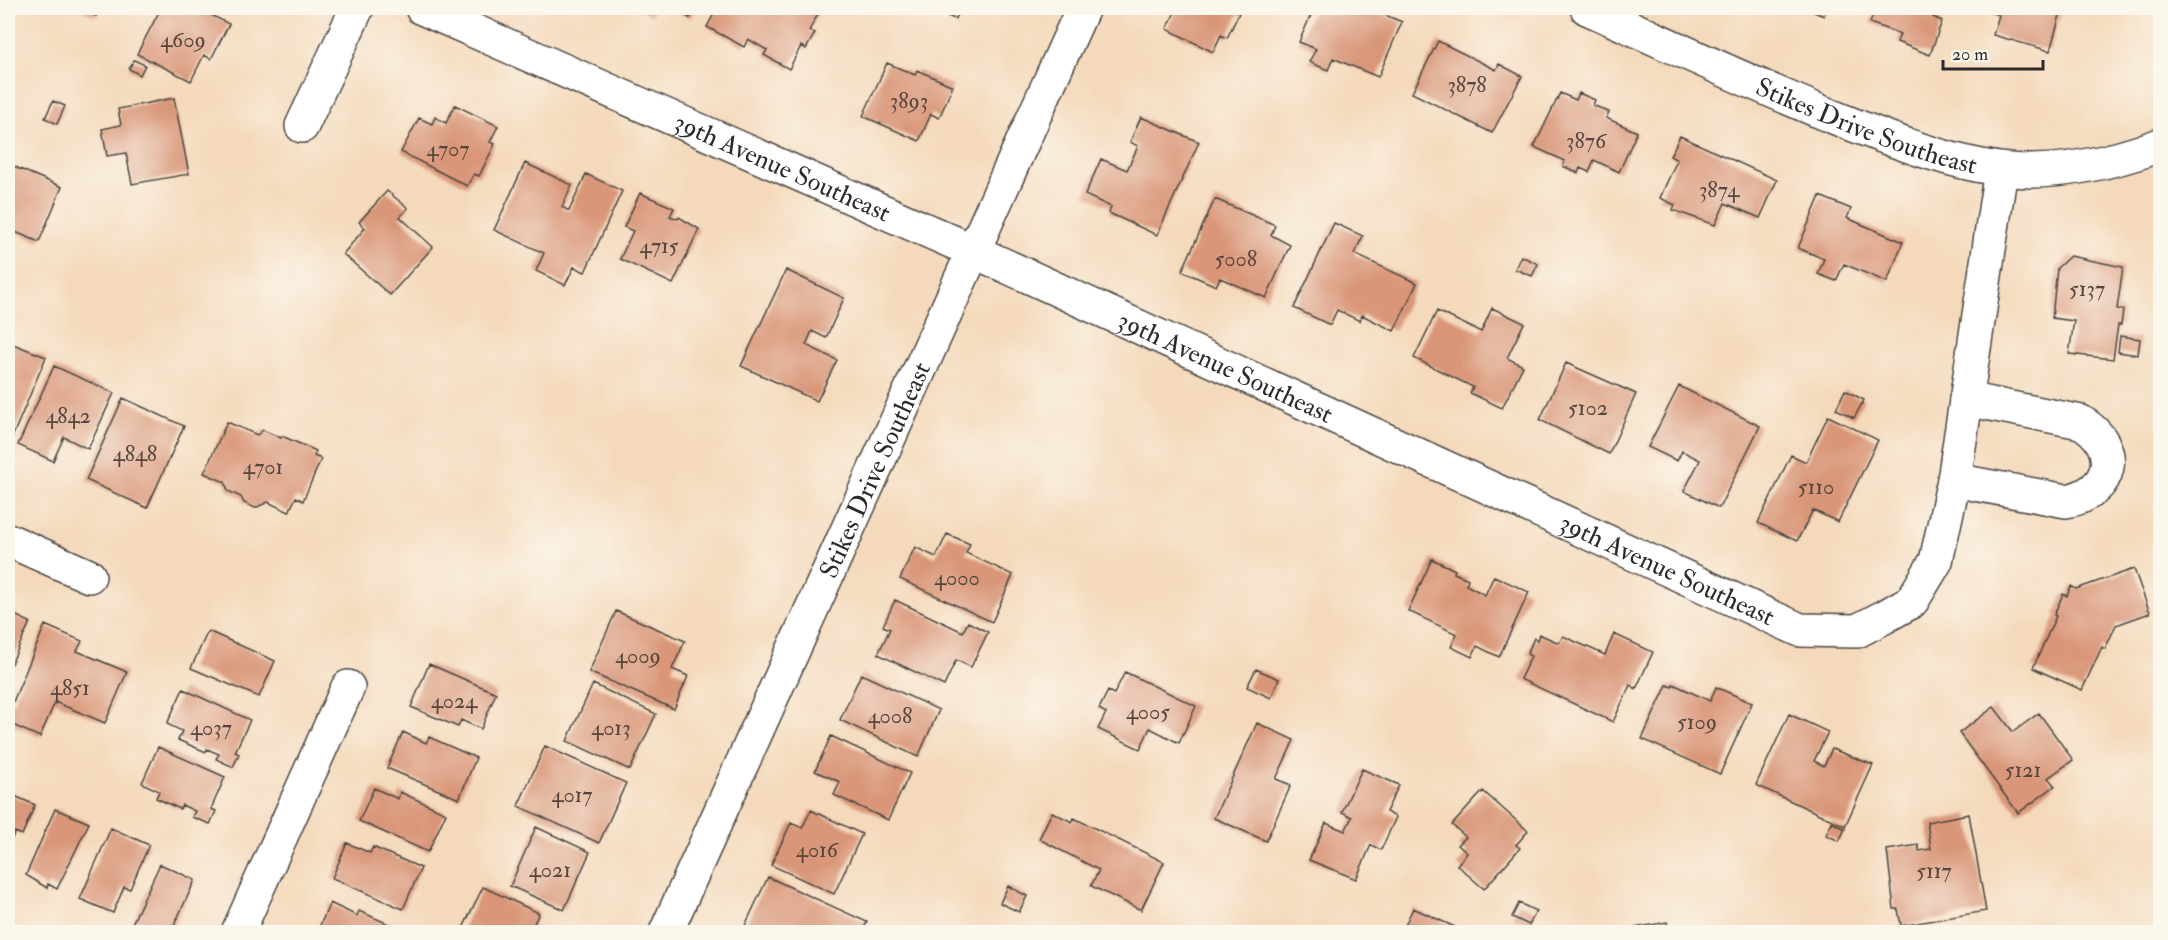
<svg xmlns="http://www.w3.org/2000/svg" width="2168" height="940" viewBox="0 0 2168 940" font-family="'IM FELL Double Pica',serif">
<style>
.building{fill:#d99678}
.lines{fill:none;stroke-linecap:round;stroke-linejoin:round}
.street-casing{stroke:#494541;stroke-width:36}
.street{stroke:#fff;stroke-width:33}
.labels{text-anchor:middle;stroke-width:4.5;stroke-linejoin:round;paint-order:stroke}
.number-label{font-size:22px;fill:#56463e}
.street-label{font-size:26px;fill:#2b2b2b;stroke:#fbf7ec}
</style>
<rect width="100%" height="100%" fill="#fbf7ec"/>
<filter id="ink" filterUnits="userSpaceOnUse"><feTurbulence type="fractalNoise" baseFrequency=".0167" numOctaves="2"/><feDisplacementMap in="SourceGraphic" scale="12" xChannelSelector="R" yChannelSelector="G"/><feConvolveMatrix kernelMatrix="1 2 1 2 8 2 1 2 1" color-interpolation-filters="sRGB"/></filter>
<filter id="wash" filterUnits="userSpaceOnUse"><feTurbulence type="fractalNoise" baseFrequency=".008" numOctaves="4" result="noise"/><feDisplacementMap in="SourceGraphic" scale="24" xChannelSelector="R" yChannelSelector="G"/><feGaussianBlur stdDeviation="1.35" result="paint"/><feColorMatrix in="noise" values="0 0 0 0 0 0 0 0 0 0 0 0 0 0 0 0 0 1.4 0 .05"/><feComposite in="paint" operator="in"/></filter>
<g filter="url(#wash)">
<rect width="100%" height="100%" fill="#f4d9bb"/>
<g id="blocks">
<path class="building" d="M75,8H100L96,16Z
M161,8H177L191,15L197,8L229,24L211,59L204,55L191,81L137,54Z
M638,8H655L651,15Z
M669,8H696L690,18Z
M717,8H816L820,10L809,31L815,33L806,49L801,46L789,69L764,55L767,50L748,39L744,47L707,27Z
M927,8H963L955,19Z
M1177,8H1236L1234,10L1239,13L1227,38L1221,35L1213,52L1167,29Z
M1314,8H1368L1402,22L1378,77L1333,58L1328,70L1309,62L1316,49L1299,42Z
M1804,8H1827L1824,16Z
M1876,8H1937L1933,17L1942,21L1930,55L1897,42L1900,34L1870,23Z
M1974,8H2062L2050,51L1993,35L1999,15Z
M1438,41L1496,70L1499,64L1522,76L1492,133L1412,93Z
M134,60L145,65L140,75L129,69Z
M887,63L915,75L917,70L953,86L939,118L931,114L919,141L863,116Z
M1560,93L1576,100L1579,93L1595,100L1593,105L1609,112L1606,118L1637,132L1619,172L1594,160L1589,172L1580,168L1578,173L1563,166L1565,161L1534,147Z
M174,98L189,174L132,184L126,153L107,156L102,129L121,125L118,109Z
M53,101L65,106L57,124L45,118Z
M455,105L498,126L490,142L495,144L479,176L474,174L467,186L401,152L419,118L432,124L435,117L446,123Z
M1141,117L1199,142L1157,235L1109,213L1111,207L1085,195L1101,159L1127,170L1138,146L1130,142Z
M1680,136L1777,180L1760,218L1725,203L1715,225L1673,210L1675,205L1660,198L1677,160L1670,156Z
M525,163L572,185L562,207L569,211L586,174L622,191L585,272L574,267L565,285L536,271L544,253L494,230Z
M8,164L62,187L39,242L8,229Z
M387,191L408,208L400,217L433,247L390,295L343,254L365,228L359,222Z
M640,193L674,208L670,216L678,219L679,217L699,229L673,284L620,259L633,231L624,227Z
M1820,196L1851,209L1847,218L1903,242L1887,282L1844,264L1836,281L1818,274L1824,259L1798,248Z
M1215,199L1275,225L1271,235L1290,245L1266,298L1220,278L1216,286L1182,271Z
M1334,223L1363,236L1354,254L1417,283L1394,331L1362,315L1360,321L1337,310L1330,325L1294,308Z
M1521,256L1538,264L1532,276L1515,269Z
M2070,256L2123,267L2117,309L2123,310L2121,325H2118L2113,359L2069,354L2074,321L2052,318L2057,268Z
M786,270L844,298L826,338L812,331L806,345L837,360L817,401L741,366Z
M1492,308L1524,323L1507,358L1523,366L1502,408L1470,393L1473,387L1414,358L1437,311L1481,332Z
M2120,336L2140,339L2138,355L2118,352Z
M8,342L46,357L11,440L8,439Z
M1566,363L1636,394L1609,454L1540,420Z
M54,366L114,393L88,449L64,437L53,461L18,445Z
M1679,386L1760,426L1719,508L1684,491L1700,460L1682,451L1677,461L1648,447Z
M1845,390L1864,400L1854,418L1836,409Z
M123,398L184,426L147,508L86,480Z
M1828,416L1878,440L1838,522L1813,510L1797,541L1758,523L1791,455L1806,462Z
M227,422L257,435L263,430L281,438L282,436L316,451L314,456L321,459L303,501L296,497L289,512L268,502L255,508L244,503L241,497L228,491L225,482L204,473Z
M947,534L970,544L966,553L1013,575L992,622L900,579L915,547L936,557Z
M1432,559L1455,570L1454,573L1468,579L1466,585L1485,595L1494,576L1529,592L1499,657L1477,646L1472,657L1451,647L1457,634L1408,611Z
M2134,569L2150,613L2116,625L2105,649L2102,647L2082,690L2033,668L2056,616L2054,615L2063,594L2067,596L2071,586L2076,589Z
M895,600L963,632L968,622L988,632L971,667L956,660L944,686L878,654L890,629L883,626Z
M616,611L685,641L672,669L688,676L674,709L589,672Z
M8,612L30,622L8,671Z
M45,625L82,641L77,651L127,672L105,723L55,702L40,737L8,723V714Z
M208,631L275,661L259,697L191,668Z
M1539,634L1559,643L1563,636L1605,655L1614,634L1653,652L1636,689L1630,685L1613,722L1520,679L1531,656L1527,654L1534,638L1537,640Z
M429,664L496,693L481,729L461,720L458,727L411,707Z
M1256,669L1279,679L1271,698L1247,687Z
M1125,672L1196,706L1179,743L1150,728L1140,749L1098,729L1106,713L1099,709L1108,691L1114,694Z
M861,674L939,710L918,757L840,720Z
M593,684L656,714L630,770L567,741Z
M1673,684L1710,701L1716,687L1752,703L1720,774L1642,739L1667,685L1672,687Z
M183,689L250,720L235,752L239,754L233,767L216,759L219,754L207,749L206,752L178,740L182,731L167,724Z
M1994,707L2013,732L2039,713L2073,760L2048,778L2055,786L2018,813L1959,733Z
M1789,714L1828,732L1814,761L1824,766L1832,749L1873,765L1845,826L1756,785Z
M1257,723L1294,740L1276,779L1291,785L1266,841L1214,818Z
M403,732L426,743L429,737L476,758L459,799L387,768Z
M831,736L910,773L888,820L834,795L840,782L815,771Z
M545,746L626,783L599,843L518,806Z
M158,747L225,777L211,809L216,811L210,824L192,817L195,811L182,805L180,809L156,798L159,791L142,783Z
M1362,769L1399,785L1386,812L1396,817L1381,850L1371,845L1356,879L1309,860L1326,823L1345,831L1352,817L1342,812Z
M374,788L398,799L400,792L446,813L428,852L359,821Z
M1483,791L1528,831L1516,845L1520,848L1484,889L1457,865L1467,853L1458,845L1466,837L1452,825Z
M8,793L35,805L22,835L15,832L8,847Z
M55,809L89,823L57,889L48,884L47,888L26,875Z
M811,810L862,834L834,894L771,865L791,823L802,828Z
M1052,812L1072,822L1074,818L1164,862L1141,910L1091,886L1099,870L1039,839Z
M1969,814L1986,911L1901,926L1898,909H1894L1887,850L1918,845L1919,851L1931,849L1927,822Z
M1832,822L1845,829L1839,841L1826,835Z
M536,827L590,852L564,910L510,886Z
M111,828L149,845L130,889L124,887L113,913L80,899Z
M347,843L370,853L373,847L421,868L403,909L332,878Z
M160,864L195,880L171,932H144L131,926Z
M768,877L867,922L862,932H742Z
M1008,886L1027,896L1019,912L1000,903Z
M483,887L539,913L530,932H461Z
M330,903L357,916L359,911L398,928L396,932H317Z
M1519,903L1536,911L1529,925L1512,917Z
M1413,908L1466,932H1402Z
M1667,922L1669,932H1629L1628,929Z"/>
</g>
</g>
<g filter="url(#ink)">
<use href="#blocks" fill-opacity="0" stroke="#494541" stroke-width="1.5"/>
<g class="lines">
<defs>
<g id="street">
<path id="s1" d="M422,8L971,250L1800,630L1857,631L1884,617L1912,601L1936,561L1954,480L2001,170"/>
<path id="s2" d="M1587,8C1670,45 1752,84 1836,118C1886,138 1946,162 2000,169C2053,176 2112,163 2160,145"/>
<path d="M302,126L357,8"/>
<path d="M1954,480L2066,501C2114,493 2122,446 2081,422L1966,399"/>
<path d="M8,540L89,576"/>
<path d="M238,932L348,687"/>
<path id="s3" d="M666,932L1083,8"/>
</g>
</defs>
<use href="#street" class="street-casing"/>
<use href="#street" class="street"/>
</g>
</g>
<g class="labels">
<g class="number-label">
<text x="183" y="47">4609</text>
<text x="1467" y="92">3878</text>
<text x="909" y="108">3893</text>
<text x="1586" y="148">3876</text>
<text x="448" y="156">4707</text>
<text x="1719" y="197">3874</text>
<text x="659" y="253">4715</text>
<text x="1236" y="266">5008</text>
<text x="2087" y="296">5137</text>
<text x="1588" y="415">5102</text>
<text x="68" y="423">4842</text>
<text x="135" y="461">4848</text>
<text x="263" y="474">4701</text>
<text x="1816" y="494">5110</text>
<text x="957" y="585">4000</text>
<text x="638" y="663">4009</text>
<text x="70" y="695">4851</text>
<text x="454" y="708">4024</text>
<text x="1148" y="719">4005</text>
<text x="890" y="723">4008</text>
<text x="1697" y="729">5109</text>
<text x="211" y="735">4037</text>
<text x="611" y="735">4013</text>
<text x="2023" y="777">5121</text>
<text x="572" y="802">4017</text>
<text x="817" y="857">4016</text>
<text x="550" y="877">4021</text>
<text x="1934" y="878">5117</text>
</g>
<g class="street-label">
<text dy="9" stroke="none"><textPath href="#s2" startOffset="304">Stikes Drive Southeast</textPath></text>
<text dy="9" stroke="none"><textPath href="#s1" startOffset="394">39th Avenue Southeast</textPath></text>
<text dy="9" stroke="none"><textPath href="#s1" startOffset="880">39th Avenue Southeast</textPath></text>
<text dy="9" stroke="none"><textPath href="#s3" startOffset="507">Stikes Drive Southeast</textPath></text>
<text dy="9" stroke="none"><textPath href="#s1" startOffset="1366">39th Avenue Southeast</textPath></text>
</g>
</g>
<rect width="2168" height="940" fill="none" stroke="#fbf7ec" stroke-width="30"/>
<path d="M1943 60v9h100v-9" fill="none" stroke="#2b2b2b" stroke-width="3"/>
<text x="1952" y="60" font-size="18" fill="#2b2b2b" stroke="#fbf7ec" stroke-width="4.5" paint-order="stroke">20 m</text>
</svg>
